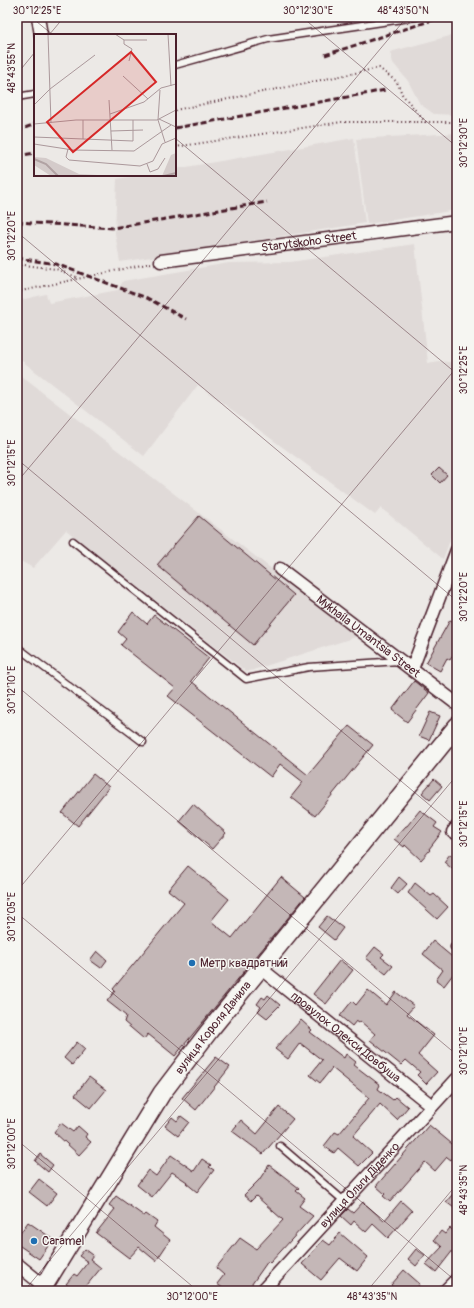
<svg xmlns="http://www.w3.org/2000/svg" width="474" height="1308" viewBox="0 0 474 1308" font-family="Pangolin,sans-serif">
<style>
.built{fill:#e0dad8}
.building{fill:#c4b7b7;stroke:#4a1f2b}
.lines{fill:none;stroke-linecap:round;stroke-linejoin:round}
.lane-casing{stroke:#4a1f2b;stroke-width:9}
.street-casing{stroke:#4a1f2b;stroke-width:15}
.secondary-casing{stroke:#4a1f2b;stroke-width:20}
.path{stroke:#4a1f2b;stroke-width:2;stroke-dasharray:1 3;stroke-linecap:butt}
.lane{stroke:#f6f6f2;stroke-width:6}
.street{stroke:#f6f6f2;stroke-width:12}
.secondary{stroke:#f6f6f2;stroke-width:17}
.rail{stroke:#4a1f2b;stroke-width:3;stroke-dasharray:6 3;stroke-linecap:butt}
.ticks{fill:none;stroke:#4a1f2b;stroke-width:1;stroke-opacity:0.45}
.poi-dot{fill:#1f6fb2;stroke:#f6f6f2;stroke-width:1.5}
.labels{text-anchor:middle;stroke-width:3;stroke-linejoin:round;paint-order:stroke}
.street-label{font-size:12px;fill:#4a1f2b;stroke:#f6f6f2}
.poi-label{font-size:12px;fill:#4a1f2b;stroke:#f6f6f2;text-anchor:start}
.inset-river{fill:none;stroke:#b1a2a3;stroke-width:2}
.inset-road{fill:none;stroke:#ab989b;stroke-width:1}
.view{fill:#d62828;fill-opacity:0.15;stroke:#d62828;stroke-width:2}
.inset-edge{fill:none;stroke:#4a1f2b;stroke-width:2}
.neatline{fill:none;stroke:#4a1f2b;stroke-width:1.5}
.ticks-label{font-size:10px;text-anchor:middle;fill:#4a1f2b}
</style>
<rect width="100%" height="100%" fill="#ece9e6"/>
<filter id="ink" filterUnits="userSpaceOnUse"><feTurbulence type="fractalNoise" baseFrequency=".025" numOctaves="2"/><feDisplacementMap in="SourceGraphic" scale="8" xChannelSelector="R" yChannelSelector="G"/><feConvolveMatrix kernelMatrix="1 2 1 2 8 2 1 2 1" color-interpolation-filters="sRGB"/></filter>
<g filter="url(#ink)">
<path class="built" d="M457,34V115L434,114L420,104L408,81L393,63L390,52Z
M457,133V210L367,224L356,139Z
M354,138L365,223L120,262L115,233L117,179L140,175H175V169Z
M415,244L428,363L439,361L457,363V521L443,559L381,508L375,515L198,385L144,456L17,357V301L46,294L49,303L118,290L123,281L229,263L290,262Z
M17,373L359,636L247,672L66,530L33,568L17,559Z"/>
<path class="building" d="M439,468L447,475L440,483L432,475Z
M199,516L294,595L253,645L157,565Z
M133,612L147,624L154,615L209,658L191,681L308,775L349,726L373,745L315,816L291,797L303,782L280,764L271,777L168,696L175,688L121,645L126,639L118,632Z
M450,620L457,623V633L452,645L457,648L450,660L447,658L440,671L426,663Z
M414,681L429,693L407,722L392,710Z
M430,712L440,716L429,740L419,736Z
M93,774L109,787L78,826L62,813Z
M434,779L442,786L430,800L422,793Z
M193,804L226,833L212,849L179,821Z
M420,810L437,823L434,827L442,832L429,849L430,850L421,860L405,845L404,847L394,839L406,826H407Z
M450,854L457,860V873L444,862Z
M188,866L229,899L211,921L232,938L281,877L305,897L175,1056L148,1034L144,1039L124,1022L126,1016L107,1001L115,991L113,989L184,903L168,890Z
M399,877L407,884L398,894L391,888Z
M415,883L431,896L434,894L448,907L437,919L408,893Z
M327,916L343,928L334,940L318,927Z
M433,941L457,961V969L444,986L436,980L443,970L423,954Z
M375,947L384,954L381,957L393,966L386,974L366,958Z
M97,951L107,960L101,968L90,960Z
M340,960L353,970L326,1004L313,994Z
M368,990L386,1005L396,992L414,1006L407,1014L434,1035L418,1055L437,1072L426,1084L417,1075L420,1072L406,1060L401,1065L370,1040L375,1034L360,1021L359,1023L356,1021L352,1026L340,1016L352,1001L356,1005Z
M268,995L280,1005L267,1018L258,1011L261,1007L257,1004L262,997L265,999Z
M301,1020L312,1030L310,1032L344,1058L346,1054L356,1062L354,1065L380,1085L378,1089L393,1100L396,1097L408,1107L397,1120L380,1104L353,1136L372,1153L359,1166L338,1148L334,1153L324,1146L335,1132L339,1134L369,1098L332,1068L320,1083L310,1075L322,1060L300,1043L288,1059L275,1049Z
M77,1042L85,1049L72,1065L64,1058Z
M216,1057L230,1067L196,1110L182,1098Z
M89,1077L106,1090L91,1108L75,1095Z
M279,1107L293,1119L263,1154L232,1131L241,1120L257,1134Z
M181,1116L189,1122L178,1136L165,1126L172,1117L177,1121Z
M61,1123L73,1132L78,1126L87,1134L85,1137L91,1142L79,1155L54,1132Z
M429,1125L457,1148V1152L451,1160L447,1157L435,1171L425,1162L390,1202L383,1196L385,1194L376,1186Z
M40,1154L53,1165L48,1172L35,1161Z
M171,1155L194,1171L202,1159L211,1165L209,1167L214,1170L197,1192L186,1183L187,1182L172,1172L152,1197L137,1185L148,1170L156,1176Z
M269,1165L299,1188L296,1191L305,1198L299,1206L313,1216L270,1263L268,1261L247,1291H227L217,1284L224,1275L216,1268L240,1238L256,1249L283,1220L256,1196L251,1201L244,1195L259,1180Z
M39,1179L57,1193L47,1206L29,1192Z
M457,1189V1210L446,1202Z
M116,1196L144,1216L146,1214L157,1222L154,1227L170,1240L156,1261L139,1247L129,1258L96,1233L115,1209L109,1205Z
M401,1201L412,1211L388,1238L373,1224L366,1232L354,1221L351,1225L341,1216L348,1209L353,1213L363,1202L384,1221Z
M28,1222L53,1239L39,1259L17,1244V1238Z
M450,1228L457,1234V1245L436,1272L426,1264L442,1247L434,1240L441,1231L445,1234Z
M340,1233L368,1257L357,1271L340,1258L321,1280L302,1264L323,1240L330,1245Z
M85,1249L93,1255L90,1259L101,1268L82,1291H75L66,1284L74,1274L77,1276L88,1262L79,1256Z
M416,1249L425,1255L416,1266L408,1259Z
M404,1270L420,1284L414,1291H397L391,1285Z"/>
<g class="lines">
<defs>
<path id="lane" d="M175,65L268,39L416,17
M17,97L35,94
M73,541L246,679L309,667L399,661
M17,647L143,742
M454,947L457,949
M280,1146L344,1201"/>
<g id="street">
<path d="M38,17L41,35"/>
<path id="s1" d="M161,261L457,222"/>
<path id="s2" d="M280,569L457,704"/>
<path d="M412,669L457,550"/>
<path d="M453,832L457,827"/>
<path id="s3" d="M260,968L432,1106"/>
<path d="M17,1264L44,1286"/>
<path id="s4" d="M262,1291L457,1079"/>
<path d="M445,1291L457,1279"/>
</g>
<g id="secondary">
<path id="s5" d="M41,1291L162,1093L210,1030L457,726"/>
</g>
</defs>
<use href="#lane" class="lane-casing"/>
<use href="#street" class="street-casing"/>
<use href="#secondary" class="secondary-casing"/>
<path class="path" d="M175,110L379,68L397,82L402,94L426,123
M175,147L342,122H457
M17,264L56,269L79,278
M17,292L151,263"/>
<use href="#lane" class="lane"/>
<use href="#street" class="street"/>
<use href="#secondary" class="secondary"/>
<path class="rail" d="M325,55L442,17
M175,128L386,90
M17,131L35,124
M17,156L35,153
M17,222L113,228L267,202
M17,258L56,264L147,298L186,319"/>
</g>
</g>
<path class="ticks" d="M31,17L53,35M302,17L457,147M49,35L64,17M17,74L35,52M175,138L457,374M17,232L457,601M17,459L457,828M17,482L407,17M17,686L457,1055M17,891L457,367M17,913L457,1282M17,1140L198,1291M24,1291L457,775M367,1291L457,1184"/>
<g class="poi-dot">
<circle cx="192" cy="963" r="4"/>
<circle cx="34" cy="1241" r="4"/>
</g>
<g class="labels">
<g class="street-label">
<text dy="4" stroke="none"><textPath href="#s1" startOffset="149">Starytskoho Street</textPath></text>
<text dy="4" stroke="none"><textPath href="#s2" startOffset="111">Mykhaila Umantsia Street</textPath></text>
<text dy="4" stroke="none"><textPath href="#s5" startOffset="315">вулиця Короля Данила</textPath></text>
<text dy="4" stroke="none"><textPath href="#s3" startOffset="110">провулок Олекси Довбуша</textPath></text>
<text dy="4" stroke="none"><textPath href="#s4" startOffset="144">вулиця Ольги Діденко</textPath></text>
</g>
<g class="poi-label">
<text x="200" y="967">Метр квадратний</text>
<text x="42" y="1245">Caramel</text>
</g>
</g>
<g transform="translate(34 34)">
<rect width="142" height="142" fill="#ece9e6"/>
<path d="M142,119V142H128L137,121ZM0,123L12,124L45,140L82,142H17L0,131Z" fill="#d4cbca"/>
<path class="inset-river" d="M0,125L12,130L24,142M130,142L142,139"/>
<path class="inset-road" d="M14,0L17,89M81,0L90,6H113M134,0L137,52M90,6V10L98,15L95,27M89,42L114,65M126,56L124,86L131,108M75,66L78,116M0,71L16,55L61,21M76,80L110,68L127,54L142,50M125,85L142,93M49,86V105M0,90L42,86H123L142,76M77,97L109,96M0,103L99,107V86M0,110L39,116L100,117L137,91M34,115L32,123L35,126L106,132L119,127L128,110L142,104M113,130L116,138L124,135L131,124"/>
<path class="view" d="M97,18L122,48L39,118L13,88Z"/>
<rect width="142" height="142" class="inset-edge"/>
</g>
<rect width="474" height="1308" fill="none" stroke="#f6f6f2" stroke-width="44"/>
<rect x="22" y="22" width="430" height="1264" class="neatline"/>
<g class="ticks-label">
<text x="37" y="14">30°12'25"E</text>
<text x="308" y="14">30°12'30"E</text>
<text x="403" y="14">48°43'50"N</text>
<text transform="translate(11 68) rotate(-90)" y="4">48°43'55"N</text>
<text transform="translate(463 143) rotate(-90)" y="4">30°12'30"E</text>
<text transform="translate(11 236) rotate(-90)" y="4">30°12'20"E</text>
<text transform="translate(463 370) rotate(-90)" y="4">30°12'25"E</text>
<text transform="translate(11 463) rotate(-90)" y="4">30°12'15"E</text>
<text transform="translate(463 597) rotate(-90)" y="4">30°12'20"E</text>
<text transform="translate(11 690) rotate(-90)" y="4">30°12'10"E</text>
<text transform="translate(463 824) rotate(-90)" y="4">30°12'15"E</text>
<text transform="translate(11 917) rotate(-90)" y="4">30°12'05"E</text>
<text transform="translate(463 1051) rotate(-90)" y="4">30°12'10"E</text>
<text transform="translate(11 1144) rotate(-90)" y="4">30°12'00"E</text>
<text transform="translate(463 1190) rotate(-90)" y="4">48°43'35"N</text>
<text x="192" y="1300">30°12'00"E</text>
<text x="372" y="1300">48°43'35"N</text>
</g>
</svg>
